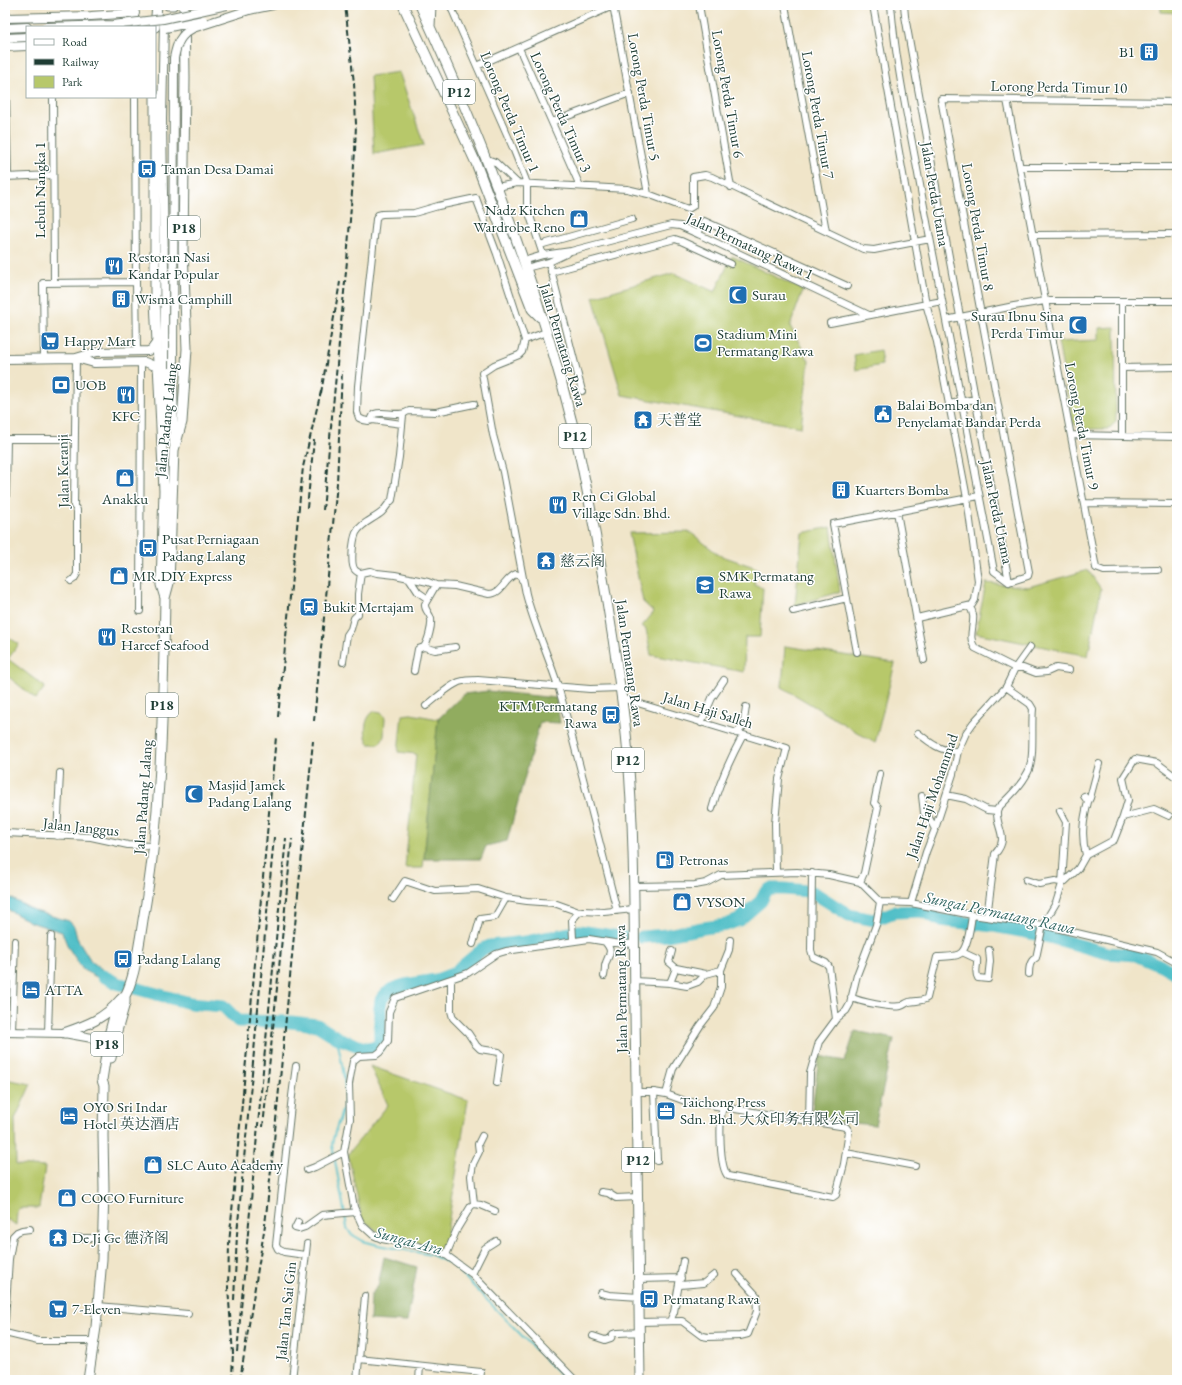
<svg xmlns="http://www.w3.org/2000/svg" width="1182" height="1385" viewBox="0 0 1182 1385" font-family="'EB Garamond','Noto Serif SC',serif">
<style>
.green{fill:#b7c86b;stroke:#6b8250}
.forest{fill:#91ac5f;stroke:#58744a}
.water{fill:#51bfc8;stroke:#387e7e}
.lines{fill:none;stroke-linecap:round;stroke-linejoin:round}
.stream{stroke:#51bfc8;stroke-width:2}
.river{stroke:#51bfc8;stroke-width:13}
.street-casing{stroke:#687868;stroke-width:8}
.secondary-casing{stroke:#687868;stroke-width:10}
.primary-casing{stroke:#687868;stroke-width:11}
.street{stroke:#fff;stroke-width:6}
.secondary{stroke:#fff;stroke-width:8}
.primary{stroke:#fff;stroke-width:9}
.rail{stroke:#1f3d34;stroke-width:2;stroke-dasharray:6 3;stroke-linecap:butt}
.secondary-bridge-casing{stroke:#687868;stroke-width:10;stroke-linecap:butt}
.secondary-bridge{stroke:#fff;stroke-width:8}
.labels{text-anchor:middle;stroke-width:3;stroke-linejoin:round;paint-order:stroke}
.shield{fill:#fff;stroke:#627771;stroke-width:1}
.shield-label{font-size:14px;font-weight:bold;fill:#1f3d34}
.poi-label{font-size:15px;fill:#1f3d34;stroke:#fff;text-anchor:start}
.street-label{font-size:15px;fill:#1f3d34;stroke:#fff}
.water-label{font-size:16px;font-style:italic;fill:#2e6460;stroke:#fff}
</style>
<rect width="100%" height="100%" fill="#fff"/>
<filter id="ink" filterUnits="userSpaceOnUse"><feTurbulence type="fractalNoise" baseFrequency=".025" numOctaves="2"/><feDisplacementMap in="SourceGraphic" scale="8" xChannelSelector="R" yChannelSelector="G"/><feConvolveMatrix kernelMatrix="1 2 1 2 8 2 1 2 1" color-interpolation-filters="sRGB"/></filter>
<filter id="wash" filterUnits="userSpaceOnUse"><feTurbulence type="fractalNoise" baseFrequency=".012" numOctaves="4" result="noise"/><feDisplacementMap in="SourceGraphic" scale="16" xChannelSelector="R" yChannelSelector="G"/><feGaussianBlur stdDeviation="0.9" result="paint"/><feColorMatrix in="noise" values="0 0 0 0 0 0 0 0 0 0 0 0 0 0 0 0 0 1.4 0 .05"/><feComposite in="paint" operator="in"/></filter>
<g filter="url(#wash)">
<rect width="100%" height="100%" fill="#f0e5c9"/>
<path class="green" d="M1161,5H1177V13L1161,12Z
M399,72L424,145L374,154L370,76Z
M732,256L803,290L790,326L809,361L801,427L622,395L593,297L674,273L715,292Z
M1115,327L1116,421L1109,429H1081L1073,423L1058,342L1099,340V328Z
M880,350L882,365L856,370L854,355Z
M831,527L840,592L795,605L802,533Z
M690,532L719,555L757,568L754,584L763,588L760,637H745L744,672L651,655L646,629L642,626L654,612L643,602L629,533Z
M1088,570L1101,589L1088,656L976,633L986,583L1028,587Z
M5,635L19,644L8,659L45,687L36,699L5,674Z
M785,646L895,663L875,743L782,687Z
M375,711L381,712L385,717L384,736L381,742L378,744H369C363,735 364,716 375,711Z
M411,714L438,719L423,868H405L416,754L398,752L402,715Z
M370,1066L468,1100L443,1256L413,1242L382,1235L362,1219L348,1154L388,1105Z
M5,1079L31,1084L15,1119L16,1165L45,1167L39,1208H19L17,1211L16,1225L7,1219L5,1231Z"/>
<path class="forest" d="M488,691L556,698L560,723L540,722L507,841L486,846L481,859H424L438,719L464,694Z
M855,1031L894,1039L875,1125L811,1119L819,1056L845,1061Z
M384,1257L417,1267L407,1322L370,1320L371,1294L378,1286Z"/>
<path class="water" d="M5,893L7,896L35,911L69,921L74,926L77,938L91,961L107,973L121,978L118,988L83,970L68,947L62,932L30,922L5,908Z"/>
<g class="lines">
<path class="stream" d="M338,1038V1043C341,1060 346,1079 345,1096C344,1113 334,1128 332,1145L345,1215L347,1228L351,1234L363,1241L378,1245L432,1255L453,1265L565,1380"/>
<path class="river" d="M642,937L667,935L703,928L726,925L739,920L761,901L765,893L770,889H784L808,891L816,894L849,915L874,920L894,912L922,911L940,920L994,926L1021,931L1053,938L1107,953L1136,955L1177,973
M103,976L117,983L171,998L190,1003L223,1006L238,1021L291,1022L317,1025L338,1038L364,1048H369L379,1046L380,1041V1008L381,1000L386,994L395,988L405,985L436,980L447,976L453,974L483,949L490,946L525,942L579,931L626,938"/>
</g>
</g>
<g filter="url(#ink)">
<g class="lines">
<defs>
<path id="street" d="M135,5V27
M450,5L513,148L525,178L527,184V207L543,255
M613,5L648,194
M699,5L731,187
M785,5L826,231
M873,5L926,304L937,342L967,498L978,581L975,600L972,605L917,618
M891,5C896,69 911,133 922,196C945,322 969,447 994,571L1009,582
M904,5L905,16L917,83L1009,582
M519,48L580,186
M477,66L615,5
M6,94L8,176
M53,97L54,283
M135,97L136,282L137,351
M1007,100L1096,568L1104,571L1158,570
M552,122L630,93
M487,159L495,162L517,183
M1020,167H1177
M5,177L53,175
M497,187L517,183L627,189L648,194L688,209L693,206V177L705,175L712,177L863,249L874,250L930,239
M698,234L704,221L847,286
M1033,235L1177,234
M540,245L632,219
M523,261L543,255L571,251L671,225L680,226L698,234L869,315
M549,262L582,391
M526,268L549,262L568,253
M551,272L675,239L681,241L731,264
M946,320L1014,306L1045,301H1177
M830,323L942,301
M525,340L546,332
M44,359L43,283L136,282
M1122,368L1177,367
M949,404L975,399
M405,413L403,415L399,457L392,500C388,503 386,508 382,512C374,519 361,523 356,533C353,540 350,565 355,570C356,571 359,573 361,573L370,571L377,573L395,575L428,582L436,585L455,586L489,594C502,594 505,578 516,574L521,577L522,580
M373,420C368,422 364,421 359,418L357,412L358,386L376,219L378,215L382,214L414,213L438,206L476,198L497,254L525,340L522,352L519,355L494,365L482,373L493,435L503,472L526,594C534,625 548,655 558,686C579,760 598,836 617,911
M402,424L373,420L372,418L374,414C385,410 398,418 409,411L436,412L474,404
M1071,435L1177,437
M1122,436V301
M5,439H75
M1084,503L1177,504
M897,512L924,660
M5,550L7,439
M409,578L418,592L428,599
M71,581L74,579L77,574V510L74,506L76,358
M1009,582L1028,576L1029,572L941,99L1177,102
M969,606C980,619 965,634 975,648L1015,668H1023L1036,673L1047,672L1056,668L1069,670
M140,611L141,362
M793,611L847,598
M424,647C428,641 432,626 431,619C430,613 424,610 425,604L436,585
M857,652L833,524L979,496
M343,662L347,635L351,629L354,618L358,614V594L361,573
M414,671L418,649L424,647L435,650L455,647
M621,698L787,748L779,779L775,823L776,872
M426,706C435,699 449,686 459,682C465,680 472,680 478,680L590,689L620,688
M701,723L712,698L724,680
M736,733L743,727L746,707
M918,733C930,743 941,752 958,751
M946,795L966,799L987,810L997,811
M922,796L924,813L929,818L935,829
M1084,796L1088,802C1083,821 1081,837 1086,855
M1088,802L1090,798L1099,764
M712,809C719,783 730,759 743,735
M1123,817L1128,800L1123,778L1135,759L1157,763L1177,778
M5,833L91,837L128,845L154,846
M57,836L60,773
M812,873L811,950L813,957L826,963L829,967L836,1019
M1026,880L1039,884L1055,881L1060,882L1062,884L1066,822L1060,811
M860,882L864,873L878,807L874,803L880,774
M634,886L695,885L706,883L721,875L797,872L829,875L860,882L880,902L911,903L972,915L1043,925L1157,952L1177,963
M393,899L405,881L435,891L478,889L506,898L527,901L554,903L579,912
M911,903L926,852L935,829L953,774L958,751L966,733L973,723L1006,687L1015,668L1030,647
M987,917L995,854C1010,837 996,830 997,811L998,808C1009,797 1021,786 1028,772C1035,758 1031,727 1033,709L1030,704L1006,687
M574,941L573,939L572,920L579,912L583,911L604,912L634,909
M473,944L480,919L495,917L506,898
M672,951L669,962L676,968L706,974
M962,952L977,959C978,966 974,972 978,978L988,979L990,961L989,950
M1029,974C1029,968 1030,960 1036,958L1043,925L1056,903L1062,884L1078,869L1086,855L1114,840L1123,817L1154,809L1169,816
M604,976C605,972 605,969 605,966C607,955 615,953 605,942
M451,979V1011L453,1018L468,1033L476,1045L480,1049L499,1052L501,1054L497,1083
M635,981L670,983L687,986L698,982L706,974L721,970
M670,983L676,968
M851,997C859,1002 891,1008 901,1006C904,1005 906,1003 909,1002C916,1000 922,1002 927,998L937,957C944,956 957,958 962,952C968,945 971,923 972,915
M12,1032L15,941
M48,1033L51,936
M296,1066L292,1096L276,1245L278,1249L284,1252L305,1255
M637,1092H654L666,1094L685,1101L846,1127L849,1131L844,1164L836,1195L833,1197L728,1176C719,1167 719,1120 723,1107
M654,1092L657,1161
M666,1094L673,1069L700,1026L714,1008L721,987V970L729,950L730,940
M809,1121L810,1073L819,1042L836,1019L846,1011L850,1004L857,975L876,925L880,902
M846,1153L915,1166
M307,1170L315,1167L344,1152
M601,1192L608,1193L616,1198L638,1197
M474,1204L471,1176L473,1164L479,1152L478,1144L482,1136
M298,1222L295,1228L299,1229L305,1227L322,1215L356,1212
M77,1238H103
M446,1255L457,1229L471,1206L474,1204L481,1205L495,1211
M472,1274L485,1248L496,1241
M639,1279L681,1278
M680,1285L704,1283L714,1275
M601,1293L609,1295L639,1297
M98,1306L188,1314
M5,1321L9,1259L13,1236L17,1232L22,1230L30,1229
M670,1321L674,1312L683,1261
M640,1322L682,1321L702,1336L708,1337L740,1336L748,1334L757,1311L756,1295L737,1274
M5,1333L38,1341H94
M593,1336L605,1340L611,1338L613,1334C618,1332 633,1333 640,1332
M359,1359L481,1372L480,1380
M292,1380L307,1244
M357,1380L365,1296
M419,1380L420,1366
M575,1380L472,1274L446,1255L419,1246L382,1239L373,1235L362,1225L354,1207L344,1152L350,1119L349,1084L353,1061L359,1056L376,1055L380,1052L388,1041L389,1012L395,998L468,973L496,954L506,951L589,939L614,943L635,944"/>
<path id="secondary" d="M249,10L273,5
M5,18L91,16L135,13
M164,22L162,119L166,414L165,442
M5,28L27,27
M5,38L27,37
M5,47L27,46
M76,358L94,363L145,362L157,367
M5,359L76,358L96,352L148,351L151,350L156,343
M173,371L174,444
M5,1032L64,1033L92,1038L106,1051"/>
<path id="primary" d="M168,5H173
M403,5L476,163L532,309L540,317
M420,5C483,142 538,284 574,430C590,499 602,569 613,639C618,674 624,709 627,744C635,833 634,923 635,1012C637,1135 638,1257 640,1380
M430,26L431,5
M155,27L157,5
M155,97V300L164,491L161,585L165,598
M64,1033C87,1025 104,1019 120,1000C122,998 125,996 126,994C135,977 140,940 143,920C162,814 163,706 165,598L169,583L174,450L182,422L187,349L183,250L185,78L184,5
M111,1058L115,1038L125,1003V995
M88,1380L96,1327L102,1259L104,1189L103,1135L104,1086L102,1080L109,1035L117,1005"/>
</defs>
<use href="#street" class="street-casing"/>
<use href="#secondary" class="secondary-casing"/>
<use href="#primary" class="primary-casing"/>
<use href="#street" class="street"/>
<use href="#secondary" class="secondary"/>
<use href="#primary" class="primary"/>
<path class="rail" d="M321,393L340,282
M307,508L314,440
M323,510L347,261L355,151L356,124L354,83L345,5
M278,717L303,467L322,387
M314,721L337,483L342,371
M263,1127L292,839
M234,1300L237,1234L274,837
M237,1352L264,1060L286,838
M233,1354L228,1288L229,1244L276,737
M232,1380L233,1350
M240,1380L265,1225L272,1161L313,741"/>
<defs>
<path id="secondary-bridge" d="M46,27L113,25L163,19L227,5
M165,28L203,20
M173,371L174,58C177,43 180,35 193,28L249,10"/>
</defs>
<use href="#secondary-bridge" class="secondary-bridge-casing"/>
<use href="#secondary-bridge" class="secondary-bridge"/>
</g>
</g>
<defs>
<symbol id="building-square" viewBox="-11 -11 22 22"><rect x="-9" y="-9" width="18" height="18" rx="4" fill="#1f6fb2" stroke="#fff"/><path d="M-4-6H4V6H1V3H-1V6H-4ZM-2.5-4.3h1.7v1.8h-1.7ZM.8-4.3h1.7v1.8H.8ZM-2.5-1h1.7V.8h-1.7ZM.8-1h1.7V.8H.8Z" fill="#fff"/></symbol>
<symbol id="bus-square" viewBox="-11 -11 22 22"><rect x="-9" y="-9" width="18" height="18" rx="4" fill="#1f6fb2" stroke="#fff"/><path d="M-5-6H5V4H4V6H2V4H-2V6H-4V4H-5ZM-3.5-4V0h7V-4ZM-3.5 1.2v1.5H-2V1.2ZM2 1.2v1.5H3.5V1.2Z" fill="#fff"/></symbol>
<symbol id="shop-square" viewBox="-11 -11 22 22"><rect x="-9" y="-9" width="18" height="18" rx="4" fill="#1f6fb2" stroke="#fff"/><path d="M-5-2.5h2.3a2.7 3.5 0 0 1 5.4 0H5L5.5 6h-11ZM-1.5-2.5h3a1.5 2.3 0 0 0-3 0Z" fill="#fff"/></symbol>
<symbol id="restaurant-square" viewBox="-11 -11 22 22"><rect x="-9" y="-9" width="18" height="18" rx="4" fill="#1f6fb2" stroke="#fff"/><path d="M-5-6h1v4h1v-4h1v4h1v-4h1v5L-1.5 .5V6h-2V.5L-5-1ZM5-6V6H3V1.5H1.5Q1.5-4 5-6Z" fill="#fff"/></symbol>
<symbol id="mosque-square" viewBox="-11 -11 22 22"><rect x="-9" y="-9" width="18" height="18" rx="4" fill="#1f6fb2" stroke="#fff"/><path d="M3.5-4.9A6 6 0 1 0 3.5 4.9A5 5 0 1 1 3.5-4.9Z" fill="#fff"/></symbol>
<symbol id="supermarket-square" viewBox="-11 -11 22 22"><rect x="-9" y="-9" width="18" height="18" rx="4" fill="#1f6fb2" stroke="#fff"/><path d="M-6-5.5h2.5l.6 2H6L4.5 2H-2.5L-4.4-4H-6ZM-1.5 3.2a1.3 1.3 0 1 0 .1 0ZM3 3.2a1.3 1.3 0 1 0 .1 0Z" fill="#fff"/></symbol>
<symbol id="stadium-square" viewBox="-11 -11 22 22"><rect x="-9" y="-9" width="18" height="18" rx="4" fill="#1f6fb2" stroke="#fff"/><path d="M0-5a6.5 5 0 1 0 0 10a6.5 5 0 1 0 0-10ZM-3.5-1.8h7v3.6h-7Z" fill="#fff"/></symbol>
<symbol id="bank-square" viewBox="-11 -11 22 22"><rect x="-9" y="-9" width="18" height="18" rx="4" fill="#1f6fb2" stroke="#fff"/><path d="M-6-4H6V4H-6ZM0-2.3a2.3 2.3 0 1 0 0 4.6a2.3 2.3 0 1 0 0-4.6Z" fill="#fff"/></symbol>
<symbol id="civic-square" viewBox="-11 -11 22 22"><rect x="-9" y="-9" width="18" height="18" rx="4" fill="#1f6fb2" stroke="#fff"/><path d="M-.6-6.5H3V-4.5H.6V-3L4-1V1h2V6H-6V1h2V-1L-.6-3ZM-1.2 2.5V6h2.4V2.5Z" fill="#fff"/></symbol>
<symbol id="temple-square" viewBox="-11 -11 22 22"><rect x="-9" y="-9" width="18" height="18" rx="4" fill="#1f6fb2" stroke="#fff"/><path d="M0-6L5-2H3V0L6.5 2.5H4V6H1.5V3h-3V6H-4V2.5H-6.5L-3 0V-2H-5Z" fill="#fff"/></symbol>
<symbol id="school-square" viewBox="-11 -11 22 22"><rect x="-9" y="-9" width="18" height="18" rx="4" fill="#1f6fb2" stroke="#fff"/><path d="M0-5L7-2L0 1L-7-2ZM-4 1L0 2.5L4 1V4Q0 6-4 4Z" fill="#fff"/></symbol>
<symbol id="station-square" viewBox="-11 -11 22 22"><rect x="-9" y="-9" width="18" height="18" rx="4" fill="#1f6fb2" stroke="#fff"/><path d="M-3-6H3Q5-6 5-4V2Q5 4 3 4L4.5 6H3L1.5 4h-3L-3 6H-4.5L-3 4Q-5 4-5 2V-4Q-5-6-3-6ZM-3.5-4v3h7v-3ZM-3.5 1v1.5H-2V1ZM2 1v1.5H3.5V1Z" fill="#fff"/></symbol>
<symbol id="fuel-square" viewBox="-11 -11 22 22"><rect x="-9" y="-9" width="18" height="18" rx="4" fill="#1f6fb2" stroke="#fff"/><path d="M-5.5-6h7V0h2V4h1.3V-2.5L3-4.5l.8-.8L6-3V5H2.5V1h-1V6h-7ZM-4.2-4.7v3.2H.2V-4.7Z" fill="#fff"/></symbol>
<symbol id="hotel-square" viewBox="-11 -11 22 22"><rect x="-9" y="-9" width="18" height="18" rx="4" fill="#1f6fb2" stroke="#fff"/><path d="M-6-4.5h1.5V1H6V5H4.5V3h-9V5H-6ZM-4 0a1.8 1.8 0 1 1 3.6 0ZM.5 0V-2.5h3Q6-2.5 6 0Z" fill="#fff"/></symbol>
<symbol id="office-square" viewBox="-11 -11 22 22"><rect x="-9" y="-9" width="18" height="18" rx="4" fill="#1f6fb2" stroke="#fff"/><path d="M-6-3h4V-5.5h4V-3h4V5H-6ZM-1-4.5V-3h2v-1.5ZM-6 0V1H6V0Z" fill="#fff"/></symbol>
</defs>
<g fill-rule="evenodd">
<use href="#building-square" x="1138" y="41" width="22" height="22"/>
<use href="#bus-square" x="136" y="158" width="22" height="22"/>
<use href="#shop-square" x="568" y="208" width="22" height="22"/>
<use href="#restaurant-square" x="103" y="255" width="22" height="22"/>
<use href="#mosque-square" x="727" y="284" width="22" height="22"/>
<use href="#building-square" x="110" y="288" width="22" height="22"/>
<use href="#mosque-square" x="1067" y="314" width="22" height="22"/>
<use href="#supermarket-square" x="39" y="330" width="22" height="22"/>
<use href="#stadium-square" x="692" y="332" width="22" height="22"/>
<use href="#bank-square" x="50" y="374" width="22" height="22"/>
<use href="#restaurant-square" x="115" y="384" width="22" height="22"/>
<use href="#civic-square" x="872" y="403" width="22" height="22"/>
<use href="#temple-square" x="632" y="409" width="22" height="22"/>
<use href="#shop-square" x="114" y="467" width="22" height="22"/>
<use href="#building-square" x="830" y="479" width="22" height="22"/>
<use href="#restaurant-square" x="547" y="494" width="22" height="22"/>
<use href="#bus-square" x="137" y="537" width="22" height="22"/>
<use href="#temple-square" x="535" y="550" width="22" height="22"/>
<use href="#shop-square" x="108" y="565" width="22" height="22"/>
<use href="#school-square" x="694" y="574" width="22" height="22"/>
<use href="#station-square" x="298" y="596" width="22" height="22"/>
<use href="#restaurant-square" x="96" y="626" width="22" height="22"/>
<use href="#bus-square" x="600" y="704" width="22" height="22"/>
<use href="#mosque-square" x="183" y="783" width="22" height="22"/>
<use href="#fuel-square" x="654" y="849" width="22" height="22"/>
<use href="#shop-square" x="671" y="891" width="22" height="22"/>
<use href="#bus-square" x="112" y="948" width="22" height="22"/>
<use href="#hotel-square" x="20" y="979" width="22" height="22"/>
<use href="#office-square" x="655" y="1100" width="22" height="22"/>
<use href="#hotel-square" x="58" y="1105" width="22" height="22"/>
<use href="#shop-square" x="142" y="1154" width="22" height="22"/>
<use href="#shop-square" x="56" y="1187" width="22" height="22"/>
<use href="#temple-square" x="47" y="1227" width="22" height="22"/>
<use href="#bus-square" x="638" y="1288" width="22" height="22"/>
<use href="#supermarket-square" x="47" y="1298" width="22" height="22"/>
</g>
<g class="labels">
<g class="shield">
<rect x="443" y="80" width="32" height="24" rx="3"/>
<rect x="168" y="216" width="32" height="24" rx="3"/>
<rect x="559" y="424" width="32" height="24" rx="3"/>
<rect x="146" y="693" width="32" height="24" rx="3"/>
<rect x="612" y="748" width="32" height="24" rx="3"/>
<rect x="91" y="1032" width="32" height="24" rx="3"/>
<rect x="622" y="1148" width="32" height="24" rx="3"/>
</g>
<g class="shield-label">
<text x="459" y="97">P12</text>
<text x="184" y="233">P18</text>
<text x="575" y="441">P12</text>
<text x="162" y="710">P18</text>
<text x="628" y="765">P12</text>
<text x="107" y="1049">P18</text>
<text x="638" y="1165">P12</text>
</g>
<g class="poi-label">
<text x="1135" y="57" text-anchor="end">B1</text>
<text x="161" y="174">Taman Desa Damai</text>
<text x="565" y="215" text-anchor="end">Nadz Kitchen<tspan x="565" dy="17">Wardrobe Reno</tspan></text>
<text x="128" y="262">Restoran Nasi<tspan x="128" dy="17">Kandar Popular</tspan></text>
<text x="752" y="300">Surau</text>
<text x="135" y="304">Wisma Camphill</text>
<text x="1064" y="321" text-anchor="end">Surau Ibnu Sina<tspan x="1064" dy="17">Perda Timur</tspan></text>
<text x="717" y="339">Stadium Mini<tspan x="717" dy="17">Permatang Rawa</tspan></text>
<text x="64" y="346">Happy Mart</text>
<text x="75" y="390">UOB</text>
<text x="897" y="410">Balai Bomba dan<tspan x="897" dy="17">Penyelamat Bandar Perda</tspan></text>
<text x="126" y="421" text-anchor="middle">KFC</text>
<text x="657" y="425">天普堂</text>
<text x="855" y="495">Kuarters Bomba</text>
<text x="572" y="501">Ren Ci Global<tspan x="572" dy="17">Village Sdn. Bhd.</tspan></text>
<text x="125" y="504" text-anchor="middle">Anakku</text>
<text x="162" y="544">Pusat Perniagaan<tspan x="162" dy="17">Padang Lalang</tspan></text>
<text x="560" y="566">慈云阁</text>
<text x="133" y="581">MR.DIY Express</text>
<text x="719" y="581">SMK Permatang<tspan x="719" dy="17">Rawa</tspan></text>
<text x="323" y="612">Bukit Mertajam</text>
<text x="121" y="633">Restoran<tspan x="121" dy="17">Hareef Seafood</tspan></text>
<text x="597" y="711" text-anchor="end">KTM Permatang<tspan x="597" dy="17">Rawa</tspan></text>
<text x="208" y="790">Masjid Jamek<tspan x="208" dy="17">Padang Lalang</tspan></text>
<text x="679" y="865">Petronas</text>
<text x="696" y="907">VYSON</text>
<text x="137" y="964">Padang Lalang</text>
<text x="45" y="995">ATTA</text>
<text x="680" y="1107">Taichong Press<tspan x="680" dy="17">Sdn. Bhd. 大众印务有限公司</tspan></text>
<text x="83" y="1112">OYO Sri Indar<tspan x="83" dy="17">Hotel 英达酒店</tspan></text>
<text x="167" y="1170">SLC Auto Academy</text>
<text x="81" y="1203">COCO Furniture</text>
<text x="72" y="1243">De Ji Ge 德济阁</text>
<text x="663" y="1304">Permatang Rawa</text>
<text x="72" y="1314">7-Eleven</text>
</g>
<g class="street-label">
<text transform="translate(1059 87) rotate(1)" y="5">Lorong Perda Timur 10</text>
<text transform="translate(728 94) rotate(80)" y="5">Lorong Perda Timur 6</text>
<text transform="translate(644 97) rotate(80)" y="5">Lorong Perda Timur 5</text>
<text transform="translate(510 112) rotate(67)" y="5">Lorong Perda Timur 1</text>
<text transform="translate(561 112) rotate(66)" y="5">Lorong Perda Timur 3</text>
<text transform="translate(818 115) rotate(80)" y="5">Lorong Perda Timur 7</text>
<text transform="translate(40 190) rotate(-90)" y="5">Lebuh Nangka 1</text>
<text transform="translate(935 194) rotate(80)" y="5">Jalan Perda Utama</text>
<text transform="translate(978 227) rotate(80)" y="5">Lorong Perda Timur 8</text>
<text transform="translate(750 246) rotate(25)" y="5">Jalan Permatang Rawa 1</text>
<text transform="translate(563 345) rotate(73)" y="5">Jalan Permatang Rawa</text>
<text transform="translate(166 420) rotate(-84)" y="5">Jalan Padang Lalang</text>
<text transform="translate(1082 426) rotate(79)" y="5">Lorong Perda Timur 9</text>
<text transform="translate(63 471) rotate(-91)" y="5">Jalan Keranji</text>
<text transform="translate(997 512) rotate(78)" y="5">Jalan Perda Utama</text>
<text transform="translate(630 663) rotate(82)" y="5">Jalan Permatang Rawa</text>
<text transform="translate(708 710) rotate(17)" y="5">Jalan Haji Salleh</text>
<text transform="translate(932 796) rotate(-71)" y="5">Jalan Haji Mohammad</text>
<text transform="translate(143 797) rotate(-86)" y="5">Jalan Padang Lalang</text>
<text transform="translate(81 827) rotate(6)" y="5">Jalan Janggus</text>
<text transform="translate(621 989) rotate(-91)" y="5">Jalan Permatang Rawa</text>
<text transform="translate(286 1311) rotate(-84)" y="5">Jalan Tan Sai Gin</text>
</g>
<g class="water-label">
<text transform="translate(1000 912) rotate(12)" y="6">Sungai Permatang Rawa</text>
<text transform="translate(409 1240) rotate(15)" y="6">Sungai Ara</text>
</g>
</g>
<rect width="1182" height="1385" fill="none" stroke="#fff" stroke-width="20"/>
<rect x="26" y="26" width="130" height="72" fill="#ffffff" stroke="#a5b1ae"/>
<rect x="34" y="39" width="20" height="6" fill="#ffffff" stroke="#a5b1ae"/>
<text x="62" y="46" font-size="12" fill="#1f3d34">Road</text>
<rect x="34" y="59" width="20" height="6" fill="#1f3d34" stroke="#a5b1ae"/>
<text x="62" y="66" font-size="12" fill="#1f3d34">Railway</text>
<rect x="34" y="76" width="20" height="12" fill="#b7c86b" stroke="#a5b1ae"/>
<text x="62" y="86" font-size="12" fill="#1f3d34">Park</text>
</svg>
